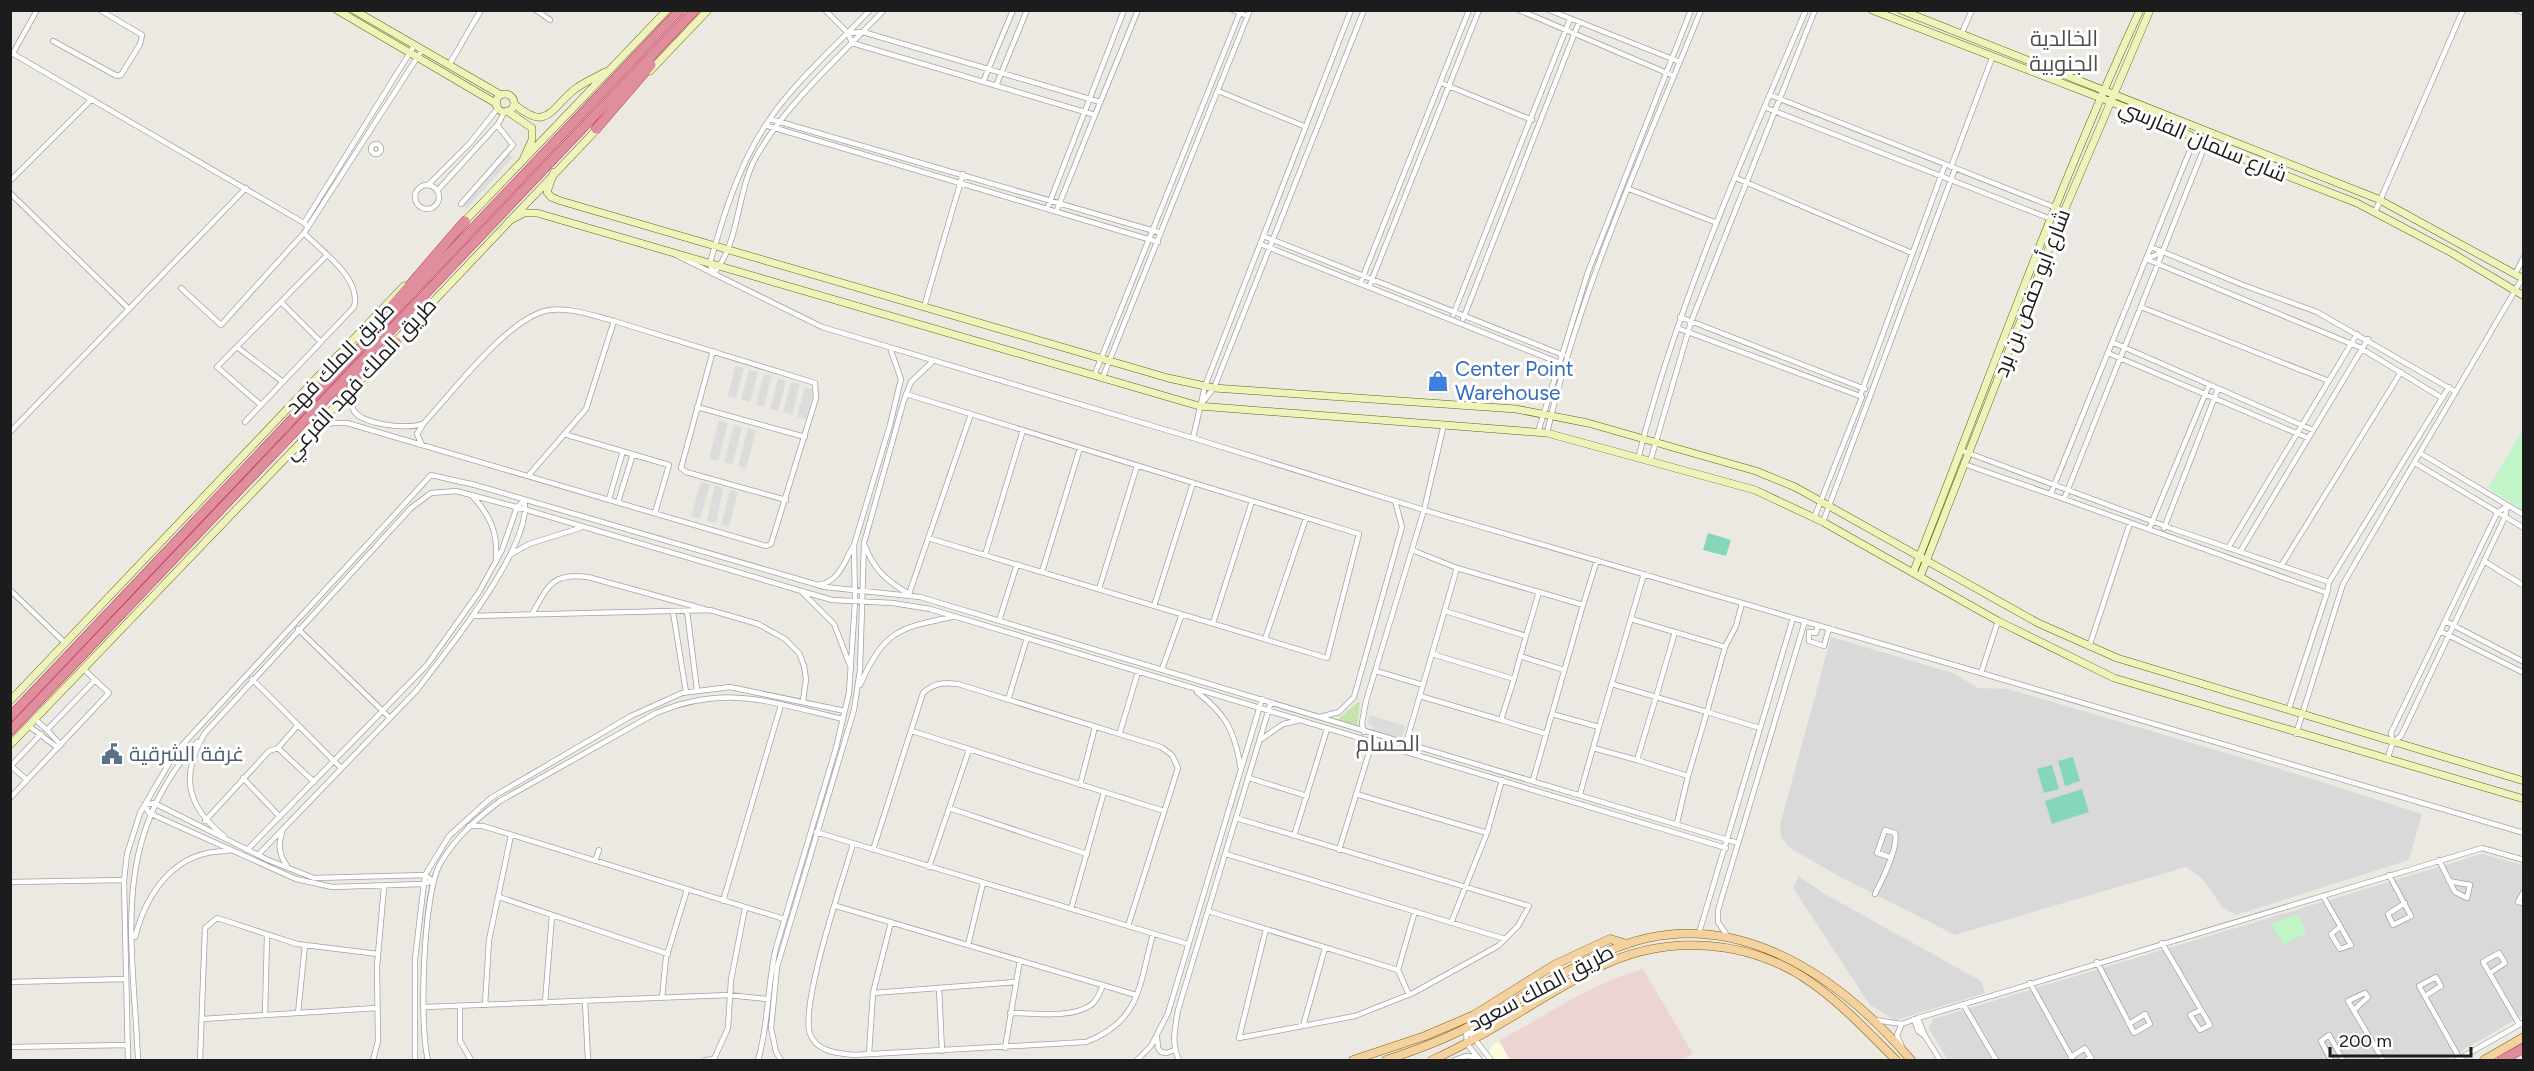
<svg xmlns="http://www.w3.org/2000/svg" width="2534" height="1071" viewBox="0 0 2534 1071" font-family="Figtree,Cairo,sans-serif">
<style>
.residential{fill:#dad9d9}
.commercial{fill:#ecd4d2}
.education{fill:#fbfcdc}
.grass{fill:#c5e3ab}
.park{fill:#c1f4c7}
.pitch{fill:#86d6b9}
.parking{fill:#dcdcdc}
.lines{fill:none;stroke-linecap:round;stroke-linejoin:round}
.street-casing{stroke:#a3a3a3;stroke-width:6}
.secondary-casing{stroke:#5c680d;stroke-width:8}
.primary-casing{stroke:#88620c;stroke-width:9}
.highway-casing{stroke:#c83261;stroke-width:10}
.street{stroke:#fff;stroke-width:4.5}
.secondary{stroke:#eff3b9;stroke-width:7}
.primary{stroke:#f4d2a0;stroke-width:8}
.highway{stroke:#de8f9b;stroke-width:9}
.labels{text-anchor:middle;stroke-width:6;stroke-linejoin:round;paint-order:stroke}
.street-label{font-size:21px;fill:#1c1c1c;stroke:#fff}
.shop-label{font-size:21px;fill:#366cbe;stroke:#fff;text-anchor:start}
.service-label{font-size:21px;fill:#4e5e75;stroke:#fff;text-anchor:start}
.neighbourhood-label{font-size:22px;fill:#4f4f4f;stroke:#fff}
</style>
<rect width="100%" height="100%" fill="#ece9e2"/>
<path class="residential" d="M1831,637L1953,673L1978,688L2008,689L2277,768L2422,814L2409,860L2236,915L2222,907L2202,878L2186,867L1955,935L1835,874L1790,848L1781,837L1780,825Z
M2482,854L2523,865V1015L2446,1060H1948L1929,1029L1933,1019Z
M1799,876L1823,893L1981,981L1985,993L1895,1020L1870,1005L1793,888Z"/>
<path class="commercial" d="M1643,969L1693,1054L1680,1060H1510L1499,1041L1579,995L1615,978Z"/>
<path class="education" d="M1499,1041L1510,1060H1476L1487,1056L1492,1045Z"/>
<path class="grass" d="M1358,702L1360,703L1357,725L1337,720Z"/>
<path class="park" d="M2523,430V510L2488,488Z
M2298,914L2307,932L2284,945L2270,924Z"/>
<path class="pitch" d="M1708,533L1731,540L1726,556L1703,550Z
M2073,757L2080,781L2065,786L2058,761Z
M2052,765L2059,789L2044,793L2037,769Z
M2082,789L2089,812L2052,824L2045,801Z"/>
<path class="parking" d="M509,154L513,157L466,209L462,205Z
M735,366L744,368L736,398L728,396Z
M749,370L758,372L750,402L741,400Z
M764,374L772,376L764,407L756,404Z
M778,378L786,381L778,411L770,409Z
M791,382L800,384L792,415L783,412Z
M805,387L814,390L806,419L797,417L800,403L804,404L801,400Z
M719,420L728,423L718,461L709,459Z
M734,425L742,427L732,465L724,462Z
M748,428L756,431L746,469L738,466Z
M701,482L710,484L700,519L691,516Z
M715,486L723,488L716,523L707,521Z
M730,490L738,492L729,527L721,525Z
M1370,715L1405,726L1402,739L1372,730L1373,726L1367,724Z"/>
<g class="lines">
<defs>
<path id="street" d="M536,10L550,20
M825,10L848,33L852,43L1095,115L1138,10
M870,10C835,47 792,84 765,126C738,167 723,217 710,263L713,274C739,246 737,192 755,159C782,108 843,53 884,10
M1233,10L1247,16
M1519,10L1674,76
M1549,10L1680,62
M2517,10L2524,13
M849,33L863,32L1100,102
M1961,35L1972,10
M53,41L117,76L121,75L140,44L142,35L100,10
M10,52L304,223L308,227L304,233C322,252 362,278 354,307L245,422
M13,53L37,10
M449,65L481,10
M983,82L1013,10
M1441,83L1532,120
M996,86L1027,10
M1218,91L1306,127
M1770,95L2064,211
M1764,107L2051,219
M770,119L1161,233
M765,125L1158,242
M371 149a5 5 0 1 1 10 0a5 5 0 1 1-10 0Z
M1951,167L1992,58
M1736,178L1912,253
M10,181L92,99
M415 197a12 12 0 1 1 24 0a12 12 0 1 1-24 0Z
M428,185L470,143L498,108
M1629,189L1717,223
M437,191L498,124L505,111
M10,193L129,309
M461,204L513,145L497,125
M1047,209L1124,10
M1056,212L1095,115
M2375,212L2463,10
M304,223L414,46
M308,227L422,50
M1263,236L1563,355
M1260,244L1560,363
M2151,247L2243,285L2317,312L2456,392
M674,254L822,327L1193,438L1205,386L1351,10
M2146,259L2359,347L2442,398
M2146,259L2163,252
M2515,274L2524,257
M1360,284L1469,10
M1369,287L1479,10
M181,288L221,325L304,233
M281,302L321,342
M924,307L963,174
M2141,307L2329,381
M1453,315L1570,19
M1680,317L1865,389
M1463,319L1579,22
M1677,328L1860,396L1945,165
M2112,342L2313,430
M237,347L283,382
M713,351L681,468L686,472L786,500
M2108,353L2308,438
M1094,376L1241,10
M1102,379L1250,10
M357,385C355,393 351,401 353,409C358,424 408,430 421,424
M906,394L1359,534L1327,658L928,538
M1201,404L1214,388L1364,10
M261,405L217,367L326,256
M697,407L805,437
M315,428L332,423H347L766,546L771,544L816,398L815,383L614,321
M10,432L246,188
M1538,432L1588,272L1691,10
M1547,433C1580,288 1645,149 1701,10
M564,434L669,465L655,513
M1193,438L1424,510L1981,673L1998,621
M422,445L417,434L424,423C452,393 510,315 550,310C570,307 594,316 614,321L586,409L528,476
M1960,450L2173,529L2329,582
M2420,453L2524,515
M1638,459C1677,304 1743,157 1806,10
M1650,462L1691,322L1815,10
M2415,463L2524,528
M1964,464L2064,499L2206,143
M2051,493L2195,138
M473,497C490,515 498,533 496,559
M609,499L623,451
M2064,499L2327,593L2289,708
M618,502L633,454
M1814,518L1862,397
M1823,522L1955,169
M2164,528L2218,389
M2149,529L2209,385
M865,546C874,570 887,581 909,594L971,414
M2228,548L2357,334
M1412,550L1457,568
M2240,552L2368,339
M510,555L529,544L580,528
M985,555L1023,430
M2484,561L2524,586
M2281,566L2401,372
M1042,572L1080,448
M818,585C840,582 844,561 854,545
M1099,589L1137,466
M10,590L65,643
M803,593L834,624L851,668
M2327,593L2329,582L2449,387
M1583,605L1597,560
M1154,606L1193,483
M687,611L697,690
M1445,611L1526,636L1514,679
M673,612L686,692
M532,614C549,585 551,573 588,577L704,609
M472,616L710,610L758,624L785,639L799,653L804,666L806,679L803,701
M1631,619L1725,647L1707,712L1760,728
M999,621L1017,564
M2445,621L2524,662
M1213,623L1252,501
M1818,625L1816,633L1809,632V641L1824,646L1829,628
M298,629L390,718
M2440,631L2524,673
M1526,636L1539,592
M1265,639L1306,518
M1725,647L1736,626L1742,603
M2089,647L2130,523
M1432,654L1514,679L1501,720L1546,734
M1520,656L1564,670
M84,669L95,680
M1162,669L1182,614
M1376,671L1423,685
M1981,673L2524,833
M252,679L341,768
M860,685C884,631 898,628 952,617
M1197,692C1227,715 1235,732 1241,770
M1420,696L1501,720
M1008,700L1027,638
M1552,714L1599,727L1644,574
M1320,717L1339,712L1354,697L1402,527L1395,501
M29,726L58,748
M1599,727L1593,748L1637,760L1656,697L1612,684
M47,730L61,745
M912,731L1164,811
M1120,732L1138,672
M1364,732L1362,723L1366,701L1424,510L1444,424
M2296,734L2343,584L2523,277
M1260,740L1283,724L1297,721
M1406,743L1457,568L1583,605L1533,780
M278,748L314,782
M1637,760L1688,776L1707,712L1656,697L1675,632
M2387,760L2393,742L2401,736L2505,517L2507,506L2497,513L2391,733L2393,742
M11,766L27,780
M10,767L41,734
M243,778L280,817
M1249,778L1307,796
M1080,785L1095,727
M1356,794L1487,833
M1580,794L1593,748
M10,798L109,693L95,680L47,730L35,719
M154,803L268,860L314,878L425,875L433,881L423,884L332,887L296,879L149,813L144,805Z
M949,808L1087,854
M1236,818L1529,906L1518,926L1498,946L1413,993L1355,1016L1239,1038L1266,929
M205,821L269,751L278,748L298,725
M1677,823L1688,776
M469,826H483L784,919
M283,829C278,844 278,853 287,866
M816,832L1188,944
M224,836C186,806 180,775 205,733L411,508L431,493L456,491L527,510L832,600L893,603L930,609L1726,848
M1294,836L1327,729
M853,844C843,879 800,1004 810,1034C817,1052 837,1053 853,1055L1086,1042C1141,1021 1139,985 1153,934
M247,850L427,665L479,592L502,550L517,507L524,500C535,543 444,655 416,691L258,855
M873,850L923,693C934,683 944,682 958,684L1161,747L1172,755L1178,768L1128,926
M1339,850L1372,743
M1226,854L1505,939
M2439,860L2455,892L2467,898L2470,885L2449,881
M595,861L599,850
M929,867L969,750
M2389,875L2411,916L2393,925L2388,914L2405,903
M10,882L124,880
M2524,891L2518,902L2524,903
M1875,894C1882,880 1899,847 1895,833L1885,830L1877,853L1890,857
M2323,896L2351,945L2340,949L2331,934L2340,927
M499,897L668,954
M723,901L781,705
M836,906L1136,995
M1071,909L1104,792
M1208,911L1398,970L1409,995
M1451,923L1487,833L1502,780
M1699,933L1793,618
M135,937C147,891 176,850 228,851
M1728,937L1718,922V910L1805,621
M2162,943L2210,1025L2200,1030L2190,1015L2201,1010
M968,945L983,883
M2097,962L2134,1033L2150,1024L2145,1014L2129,1024
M1398,970L1415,911
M2490,973L2505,963L2499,953L2483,962L2519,1024
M10,982L126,979
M2030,983L2073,1060
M939,988L942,1051
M873,993L1016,982
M2425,996L2441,986L2436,977L2419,986L2460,1059
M662,998L666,958L687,890
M585,1001L588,1060
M545,1003L552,915
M1963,1004L1996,1060
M485,1005L489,940L511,835
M460,1006V1041L471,1060
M425,1007L729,995L767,999
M2354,1010L2368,997L2365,993L2348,1001L2383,1060
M298,1013L305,945
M1010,1013C1033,1013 1071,1019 1091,1005C1098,1000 1100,992 1103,985
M265,1015L267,935
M1918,1018L2482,848L2524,860
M202,1019L377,1008
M1875,1020L1902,1024L1897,1035L1902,1047
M1902,1024L1918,1018L1925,1036L1918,1031L1914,1019
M1303,1026L1325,948
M1925,1036L1940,1060
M1157,1037L1158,1048L1161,1052L1167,1053L1174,1050
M10,1047L128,1045
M1005,1048L1020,960
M869,1054L873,993L891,922
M2071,1057L2085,1048L2091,1058L2086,1060
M128,1060L124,880L127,854L140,813L175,753L431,475L475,485L825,587L920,597L1738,843
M138,1060C133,939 109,841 197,742
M200,1060L205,928L217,918L297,944L378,954
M373,1060L378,1041L377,966L384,887
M415,1060V959L425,875L449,836L491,798L631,716L682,693L730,687L845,711
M428,1060C419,1026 423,894 440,864C455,838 476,819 500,801L656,713C727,683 772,703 843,719
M706,1060L714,1059L728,1028L731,980L745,908
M758,1060C769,1024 767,985 776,948L836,748L849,693L855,602L854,545L890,425L901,379L890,348
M781,1060L776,1052L771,1028L777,967L854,710L860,670L864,543L904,400L911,382L933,361
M1137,1060L1151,1046L1168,1013L1262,699
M1179,1060C1171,1044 1175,1028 1178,1010L1271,702
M1455,1060L1466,1056L1475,1057
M1480,1060L1467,1044L1466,1028L1491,1060
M2331,1060L2321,1041L2329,1035L2343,1060
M2457,1060L2524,1022"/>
<path id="secondary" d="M337,10L497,104
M354,10L501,95
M1872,10L2132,110L2246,160L2357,203L2452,253L2524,296
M1901,10L2378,199L2524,279
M650,71L708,10
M496 103a9 9 0 1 1 18 0a9 9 0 1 1-18 0Z
M514,104C548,132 549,110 575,89C584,82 595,78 605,72
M507,111L532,128V140L523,160
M554,172L547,192L551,197L561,201L1168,378L1214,388L1516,409L1588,423L1756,471L1795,487L2038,623L2117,658L2524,781
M509,221L524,213H537L1199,406L1547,433L1755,490L1823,522L1998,621L2114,678L2524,799
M463,223L667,10
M393,344L598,128
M1913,573C1987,385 2055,194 2140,10
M1920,577L2059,223L2150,10
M10,701L404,286
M10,745L376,364"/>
<path id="primary" d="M1353,1060L1425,1036L1474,1015L1554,965L1610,939L1627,944
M1386,1060C1413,1051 1441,1041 1466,1028C1514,1005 1557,973 1606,952C1725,898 1835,971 1911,1060
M1432,1060C1491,1034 1542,995 1599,967C1667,933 1750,939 1812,983C1843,1005 1869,1033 1896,1060
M2484,1060L2524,1037"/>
<path id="highway" d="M596,129L651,65
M377,323L465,221
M339,392L396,342
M10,717L680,10
M10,731L695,10
M2502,1060L2524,1048"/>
</defs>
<use href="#street" class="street-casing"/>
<use href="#secondary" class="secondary-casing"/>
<use href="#primary" class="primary-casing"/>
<use href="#highway" class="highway-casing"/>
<use href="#street" class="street"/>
<use href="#secondary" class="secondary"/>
<use href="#primary" class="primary"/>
<use href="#highway" class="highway"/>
</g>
<defs>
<symbol id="shop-bare" viewBox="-9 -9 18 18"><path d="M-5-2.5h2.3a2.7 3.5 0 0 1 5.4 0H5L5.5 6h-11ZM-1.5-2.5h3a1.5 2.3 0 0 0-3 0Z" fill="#3f7fe0" stroke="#fff" stroke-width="2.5" paint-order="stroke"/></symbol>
<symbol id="civic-bare" viewBox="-9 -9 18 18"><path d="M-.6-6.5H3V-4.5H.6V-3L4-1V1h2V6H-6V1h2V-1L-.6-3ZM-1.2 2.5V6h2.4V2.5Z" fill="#5c6f8a" stroke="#fff" stroke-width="2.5" paint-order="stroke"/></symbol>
</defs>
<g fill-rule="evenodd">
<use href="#shop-bare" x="1423" y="366" width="30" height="30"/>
<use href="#civic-bare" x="97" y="739" width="30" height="30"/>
</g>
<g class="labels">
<g class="street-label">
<text transform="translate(2203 141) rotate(23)" y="7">شارع سلمان الفارسي</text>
<text transform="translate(2032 293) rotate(-69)" y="7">شارع أبو حفص بن برد</text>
<text transform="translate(340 358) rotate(-46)" y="7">طريق الملك فهد</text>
<text transform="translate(360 379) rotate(-47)" y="7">طريق الملك فهد الفرعي</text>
<text transform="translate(1541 988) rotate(-28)" y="7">طريق الملك سعود</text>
</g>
<g class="shop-label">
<text x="1455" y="376">Center Point<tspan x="1455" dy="24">Warehouse</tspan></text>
</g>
<g class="service-label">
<text x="129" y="761">غرفة الشرقية</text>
</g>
<g class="neighbourhood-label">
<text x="2064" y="46">الخالدية<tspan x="2064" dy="25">الجنوبية</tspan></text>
<text x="1388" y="751">الحسام</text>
</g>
</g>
<rect width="2534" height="1071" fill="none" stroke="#1c1c1c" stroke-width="24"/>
<path d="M2330 1047v9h141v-9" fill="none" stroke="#1c1c1c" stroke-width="3"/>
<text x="2339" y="1047" font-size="18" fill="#1c1c1c" stroke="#ffffff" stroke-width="4.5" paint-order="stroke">200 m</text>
</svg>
